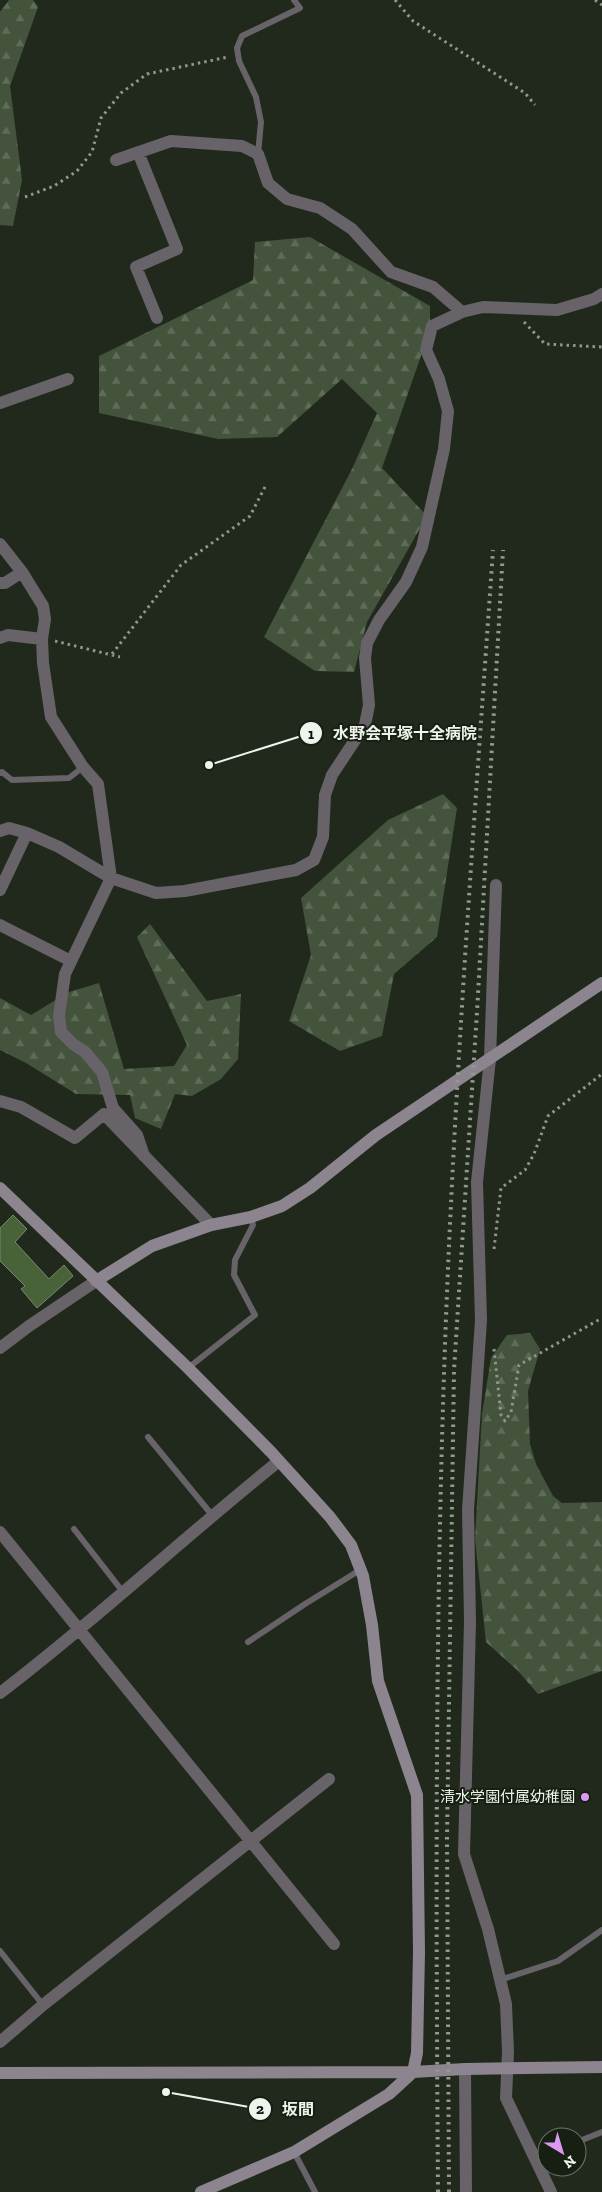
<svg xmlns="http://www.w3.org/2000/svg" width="602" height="2192" viewBox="0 0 602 2192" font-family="'Zilla Slab','Noto Sans JP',serif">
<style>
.forest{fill:url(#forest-firs)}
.building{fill:#496339;stroke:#7c8676}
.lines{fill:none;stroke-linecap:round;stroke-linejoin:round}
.path{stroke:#90978c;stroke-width:3;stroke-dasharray:2.5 4;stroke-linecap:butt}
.lane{stroke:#676369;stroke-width:6}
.street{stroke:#676369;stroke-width:12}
.secondary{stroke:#8c858f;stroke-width:12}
.rail{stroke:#92998e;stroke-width:4;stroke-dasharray:2.5 5;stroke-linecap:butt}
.poi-dot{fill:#dc99f4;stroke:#171f13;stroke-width:2}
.labels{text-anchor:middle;stroke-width:4;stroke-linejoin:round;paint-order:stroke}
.poi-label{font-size:15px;fill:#eef4eb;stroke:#171f13;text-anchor:end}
.leader{fill:none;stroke:#eef4eb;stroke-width:2}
.callout-dot{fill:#eef4eb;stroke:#171f13;stroke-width:2}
.mark-label{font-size:15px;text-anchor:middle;font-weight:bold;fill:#111}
.callout-label{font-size:16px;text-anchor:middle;font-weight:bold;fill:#eef4eb;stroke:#171f13;stroke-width:4;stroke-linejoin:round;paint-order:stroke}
</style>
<defs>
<pattern id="forest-firs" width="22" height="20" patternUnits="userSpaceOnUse" patternTransform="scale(1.25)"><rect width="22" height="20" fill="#44533c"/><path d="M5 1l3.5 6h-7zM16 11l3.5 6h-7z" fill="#5f6c58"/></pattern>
</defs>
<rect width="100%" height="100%" fill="#21291c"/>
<path class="forest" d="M9,0H33L38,7L10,86L22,180L13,226L0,225V12Z
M310,237L430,306V330L382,468L427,516L367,622L354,672L315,671L264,637L352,469L377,413L342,379L277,437L218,439L99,413V356L253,280L255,242Z
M443,794L457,808L437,937L394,974L382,1036L340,1051L289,1021L311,955L301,898L388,820Z
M150,924L207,1001L241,994L238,1059L221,1079L192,1096L175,1094L161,1129L135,1118L130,1095L76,1094L26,1063L0,1050V998L31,1015L69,992L99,983L124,1069L174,1066L187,1045L137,937Z
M530,1333L540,1349L528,1391L530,1444L536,1464L545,1481L553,1496L562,1503L602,1502V1671L538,1694L518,1671L486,1642L475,1539L482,1414L491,1358L507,1335Z"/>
<path class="building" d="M13,1215L27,1229L15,1242L49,1279L64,1265L73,1276L37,1308L21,1289L25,1286L0,1261V1228Z"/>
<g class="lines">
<path class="path" d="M395,0L413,21L525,93L535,105
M595,0L602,5
M25,197L54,186L77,171L92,152L101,118L121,93L147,74L228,57
M524,322L545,344L602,347
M55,641L120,657
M112,654L181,565L250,516L266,485
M494,1249L501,1188L525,1170L534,1154L548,1116L602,1074
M494,1349L501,1415L505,1421L511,1412L519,1365L602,1318"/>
<path class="lane" d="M258,154L261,122L256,97L239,61L237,48L242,36L300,8L294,0
M0,773L2,772L12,780L69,778L83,767
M188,1368L255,1315L234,1275L235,1260L253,1225L251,1217
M148,1437L212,1515
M74,1529L123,1592
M248,1642L305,1604L360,1570
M0,1951L43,2005
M500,1980L558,1961L602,1930
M577,2142L602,2132
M294,2152L315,2192
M535,2159L547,2154"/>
<path class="street" d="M138,152L177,249L136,267L157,318
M116,160L171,141L242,146L258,154L268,183L287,199L320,208L352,229L391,272L433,287L462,312
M0,403L68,379
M0,544L22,572L43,606L45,619L42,639L43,663L51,717L83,767L98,784L111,878L65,974L59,1016L61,1032L73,1044L85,1052L102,1072L113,1108L137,1135L144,1156
M0,583H5L22,572
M0,638L8,635L42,639
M0,831L9,828L27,833L59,847L111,878L156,893L185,891L296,870L314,860L323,837L325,795L332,775L365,725L369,705L365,658L367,643L379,620L406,582L422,547L444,449L448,411L439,379L426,350L432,326L462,312L483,307L557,310L594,299L602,294
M496,885L490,1059L477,1182L481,1320L468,1510L470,1622L464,1854L488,1929L506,2004L508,2052L506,2098L551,2192
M0,890L27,833
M0,925L71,961
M0,1101L21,1107L75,1138L104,1114L211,1225
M0,1348L29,1326L96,1281
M0,1532L334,1944
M0,1693C96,1620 184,1537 279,1461
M0,2042L43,2005L329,1779
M465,2069L466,2192"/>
<path class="secondary" d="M0,1188L188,1368L271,1452L330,1517L351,1545L363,1576L372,1625L378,1681L417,1795L419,1952L417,2053L413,2072L389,2094L294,2152L201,2192
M96,1281L152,1246L211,1225L251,1217L282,1206L310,1188L376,1135L602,983
M0,2073L413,2072L465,2069L602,2067"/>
<path class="rail" d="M438,2192C436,1919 435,1647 444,1374C453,1099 474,825 493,550
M449,2192L447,1838L454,1370L477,1012L503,550"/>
</g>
<circle class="poi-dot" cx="585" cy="1797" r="5"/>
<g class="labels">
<g class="poi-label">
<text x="575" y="1802">清水学園付属幼稚園</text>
</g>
</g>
<path class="leader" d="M209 765L311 733M166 2092L260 2109"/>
<g class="callout-dot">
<circle cx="209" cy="765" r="5"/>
<circle cx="166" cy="2092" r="5"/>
<circle cx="311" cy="733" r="12"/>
<circle cx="260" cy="2109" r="12"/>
</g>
<g class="mark-label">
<text x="311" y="739">1</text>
<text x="260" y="2114">2</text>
</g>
<g class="callout-label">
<text x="405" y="739">水野会平塚十全病院</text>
<text x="298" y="2115">坂間</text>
</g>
<g transform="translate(562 2152) rotate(142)"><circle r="24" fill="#171f13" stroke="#6d7469"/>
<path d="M0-4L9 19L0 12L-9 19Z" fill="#dc99f4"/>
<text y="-8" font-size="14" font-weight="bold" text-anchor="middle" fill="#eef4eb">N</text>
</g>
</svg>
